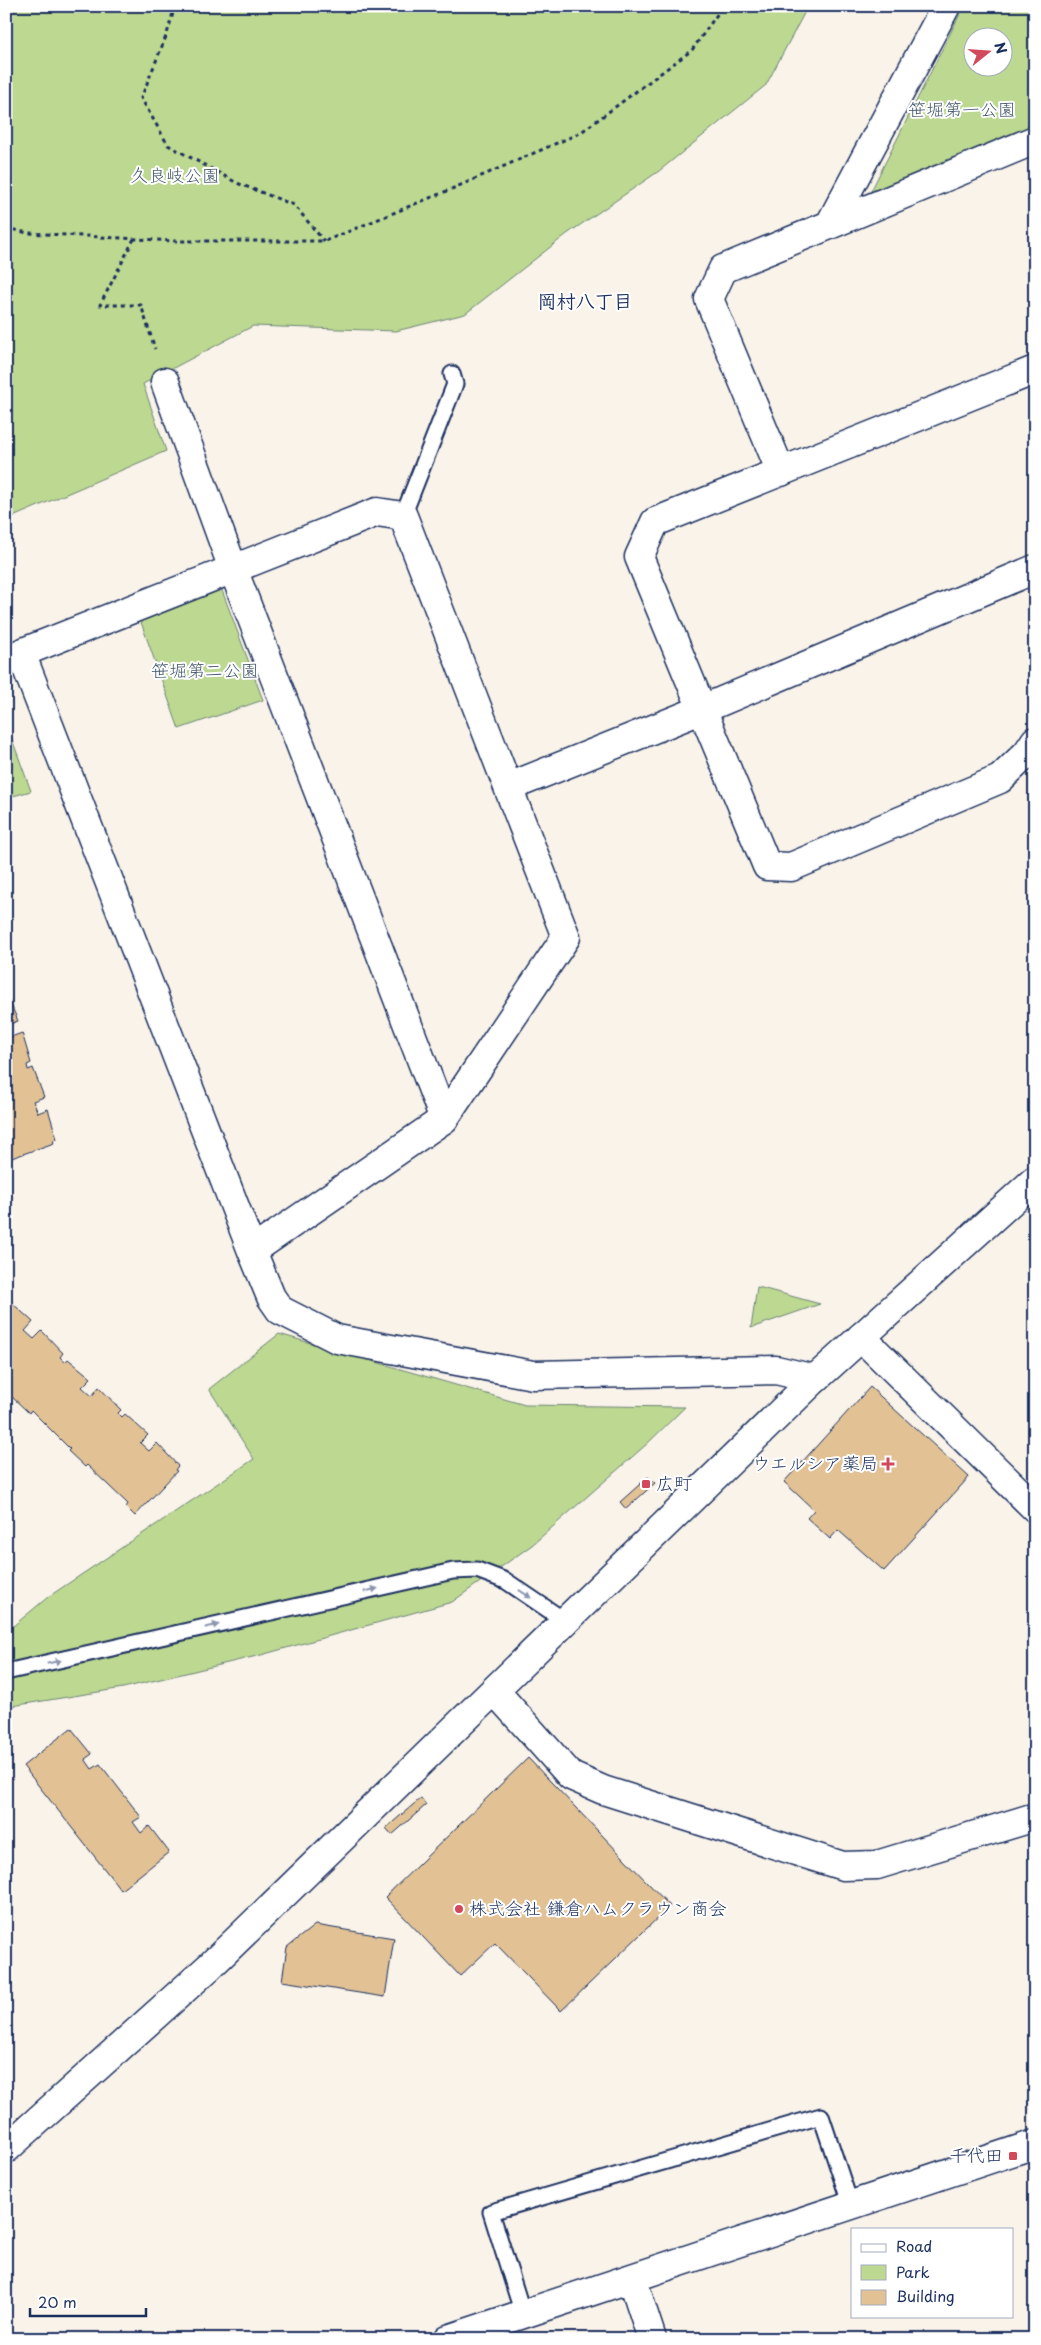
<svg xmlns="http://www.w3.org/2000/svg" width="1041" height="2345" viewBox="0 0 1041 2345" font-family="'Playpen Sans','Klee One',sans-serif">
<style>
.green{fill:#bdd890;stroke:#6c8477;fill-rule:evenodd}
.building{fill:#e2c295;stroke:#1b2f5e}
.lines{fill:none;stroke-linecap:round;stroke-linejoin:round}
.service-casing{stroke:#1b2f5e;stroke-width:19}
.minor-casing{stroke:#1b2f5e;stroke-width:31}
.tertiary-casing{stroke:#1b2f5e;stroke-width:31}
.path{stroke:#1b2f5e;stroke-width:3;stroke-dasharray:4 4;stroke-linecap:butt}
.service{stroke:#fff;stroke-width:15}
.minor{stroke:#fff;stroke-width:28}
.tertiary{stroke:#fff;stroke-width:28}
.oneway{fill:#8d97ae}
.poi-dot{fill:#d1495b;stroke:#fff;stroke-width:2}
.labels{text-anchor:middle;stroke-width:4;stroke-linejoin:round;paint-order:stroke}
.park-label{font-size:18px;fill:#44596a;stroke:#fff}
.poi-label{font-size:18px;fill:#1b2f5e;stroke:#fff;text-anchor:end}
.neighbourhood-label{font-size:19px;font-weight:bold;fill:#1b2f5e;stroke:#fff}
</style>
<rect width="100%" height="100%" fill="#f9f3ea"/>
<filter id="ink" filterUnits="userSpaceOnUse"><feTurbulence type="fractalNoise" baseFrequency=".02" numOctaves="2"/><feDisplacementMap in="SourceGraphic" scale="10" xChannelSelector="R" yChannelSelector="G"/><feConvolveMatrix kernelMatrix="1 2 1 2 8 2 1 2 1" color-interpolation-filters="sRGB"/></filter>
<g filter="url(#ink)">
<path class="green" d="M6,6H808L766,85L659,171L567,234L465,314L396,331L253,326L143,384L166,451L6,520Z
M964,6H1035V128L868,197ZM974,38H1004V68H974Z
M220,585L263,700L179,729L137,611Z
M6,723L31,791L6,798Z
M757,1287H758L820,1304L751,1328Z
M279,1334L525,1405L685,1407L648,1443L532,1545L452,1602L261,1655L123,1688L6,1707V1632L48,1597L254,1459L209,1389Z"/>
<path class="building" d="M6,993L18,1021L7,1025L11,1037L22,1033L31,1063L27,1065L28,1070L33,1068L44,1097L33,1101L38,1113L48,1109L57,1139L53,1140L54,1143L6,1160Z
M11,1302L33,1322L25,1331L34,1339L42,1331L63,1353L60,1357L65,1362L68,1359L91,1378L82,1387L92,1396L99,1387L121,1410L118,1413L122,1417L125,1414L148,1435L140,1443L149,1451L157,1443L178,1466L175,1470L177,1471L135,1516L126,1507L128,1504L87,1465L85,1467L68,1451L70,1449L31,1410L29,1413L10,1395L12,1392L6,1387V1304L8,1305Z
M870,1387L969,1477L884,1571L838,1530L830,1539L807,1518L814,1510L784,1482Z
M648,1477L655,1483L626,1509L620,1502Z
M71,1728L92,1754L85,1759L92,1769L100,1764L141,1817L133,1822L141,1833L149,1826L169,1852L121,1890L23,1766Z
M528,1758L670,1906L561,2011L495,1943L460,1976L385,1897Z
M421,1798L426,1805L392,1835L386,1828Z
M315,1925L394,1938L385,1997L282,1981L287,1947Z"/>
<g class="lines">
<defs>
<path id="service" d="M403,516L455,384L452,374
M6,1672L453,1571L477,1570L506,1581L565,1621
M523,2314L491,2212L821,2116L851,2206"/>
<path id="minor" d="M830,224L946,6
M1035,370L655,522L639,557L767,866L791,867L1000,779L1027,753L1035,741
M165,382L233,569L444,1119
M781,472L709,299L723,269L1035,140
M509,787L703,709L1035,569
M252,1251L444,1119L566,937L403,516L377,512L21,653L252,1251L271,1297L280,1310L337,1339L533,1375L776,1370L815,1379
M861,1337L1035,1508
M632,2278L652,2339
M448,2339L1035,2144"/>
<path id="tertiary" d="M495,1691L571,1776L603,1790L843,1866L877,1865L1035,1817
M6,2149L209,1967L815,1379L1035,1180"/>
</defs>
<use href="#service" class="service-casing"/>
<use href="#minor" class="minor-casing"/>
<use href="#tertiary" class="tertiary-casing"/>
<path class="path" d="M175,6L167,34L141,98L168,145L237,183L294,205L324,241
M6,228L28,233L175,241H325L454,188L580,133L692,50L723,6
M134,239L100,305H141L155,349"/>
<use href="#service" class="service"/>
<use href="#minor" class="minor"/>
<use href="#tertiary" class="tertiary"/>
</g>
<defs><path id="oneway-solid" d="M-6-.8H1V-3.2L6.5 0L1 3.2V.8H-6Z" transform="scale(1.25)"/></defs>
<g class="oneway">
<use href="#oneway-solid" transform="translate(371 1590) rotate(-13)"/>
<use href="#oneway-solid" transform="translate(525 1594) rotate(34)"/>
<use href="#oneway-solid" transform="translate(212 1626) rotate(-13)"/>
<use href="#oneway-solid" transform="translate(54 1662) rotate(-13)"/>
</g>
</g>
<g class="poi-dot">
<path d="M885.5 1456.5h5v5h5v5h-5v5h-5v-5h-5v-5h5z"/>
<rect x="641" y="1479" width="10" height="10" rx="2.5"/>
<circle cx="459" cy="1909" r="5"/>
<rect x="1008" y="2151" width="10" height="10" rx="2.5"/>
</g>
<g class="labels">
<g class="park-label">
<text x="962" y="116">笹堀第一公園</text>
<text x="175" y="182">久良岐公園</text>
<text x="205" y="677">笹堀第二公園</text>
</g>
<g class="poi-label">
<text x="878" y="1470">ウエルシア薬局</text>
<text x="656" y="1490" text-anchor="start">広町</text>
<text x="469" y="1915" text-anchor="start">株式会社 鎌倉ハムクラウン商会</text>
<text x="1003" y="2162">千代田</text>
</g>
<g class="neighbourhood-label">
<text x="585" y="308">岡村八丁目</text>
</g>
</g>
<rect width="1041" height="2345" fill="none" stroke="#fff" stroke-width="25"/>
<rect x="12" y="12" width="1016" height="2320" fill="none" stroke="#1b2f5e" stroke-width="2" filter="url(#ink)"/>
<rect x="851" y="2228" width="162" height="90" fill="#ffffff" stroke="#a4acbf"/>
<rect x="861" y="2244" width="25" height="8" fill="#ffffff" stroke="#a4acbf"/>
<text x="896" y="2252" font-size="15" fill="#1b2f5e">Road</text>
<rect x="861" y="2265" width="25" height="15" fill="#bdd890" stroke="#a4acbf"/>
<text x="896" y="2278" font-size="15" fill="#1b2f5e">Park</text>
<rect x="861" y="2290" width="25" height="15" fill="#e2c295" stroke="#a4acbf"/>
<text x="896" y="2302" font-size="15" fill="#1b2f5e">Building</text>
<g transform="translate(988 52) rotate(73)"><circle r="24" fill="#ffffff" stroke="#a4acbf"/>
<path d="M0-4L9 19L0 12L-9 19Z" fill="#d1495b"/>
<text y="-8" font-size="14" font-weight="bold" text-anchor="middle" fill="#1b2f5e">N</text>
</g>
<path d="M30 2308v8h116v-8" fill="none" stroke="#1b2f5e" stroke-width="2.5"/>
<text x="38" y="2308" font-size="15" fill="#1b2f5e" stroke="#ffffff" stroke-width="4" paint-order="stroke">20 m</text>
</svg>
